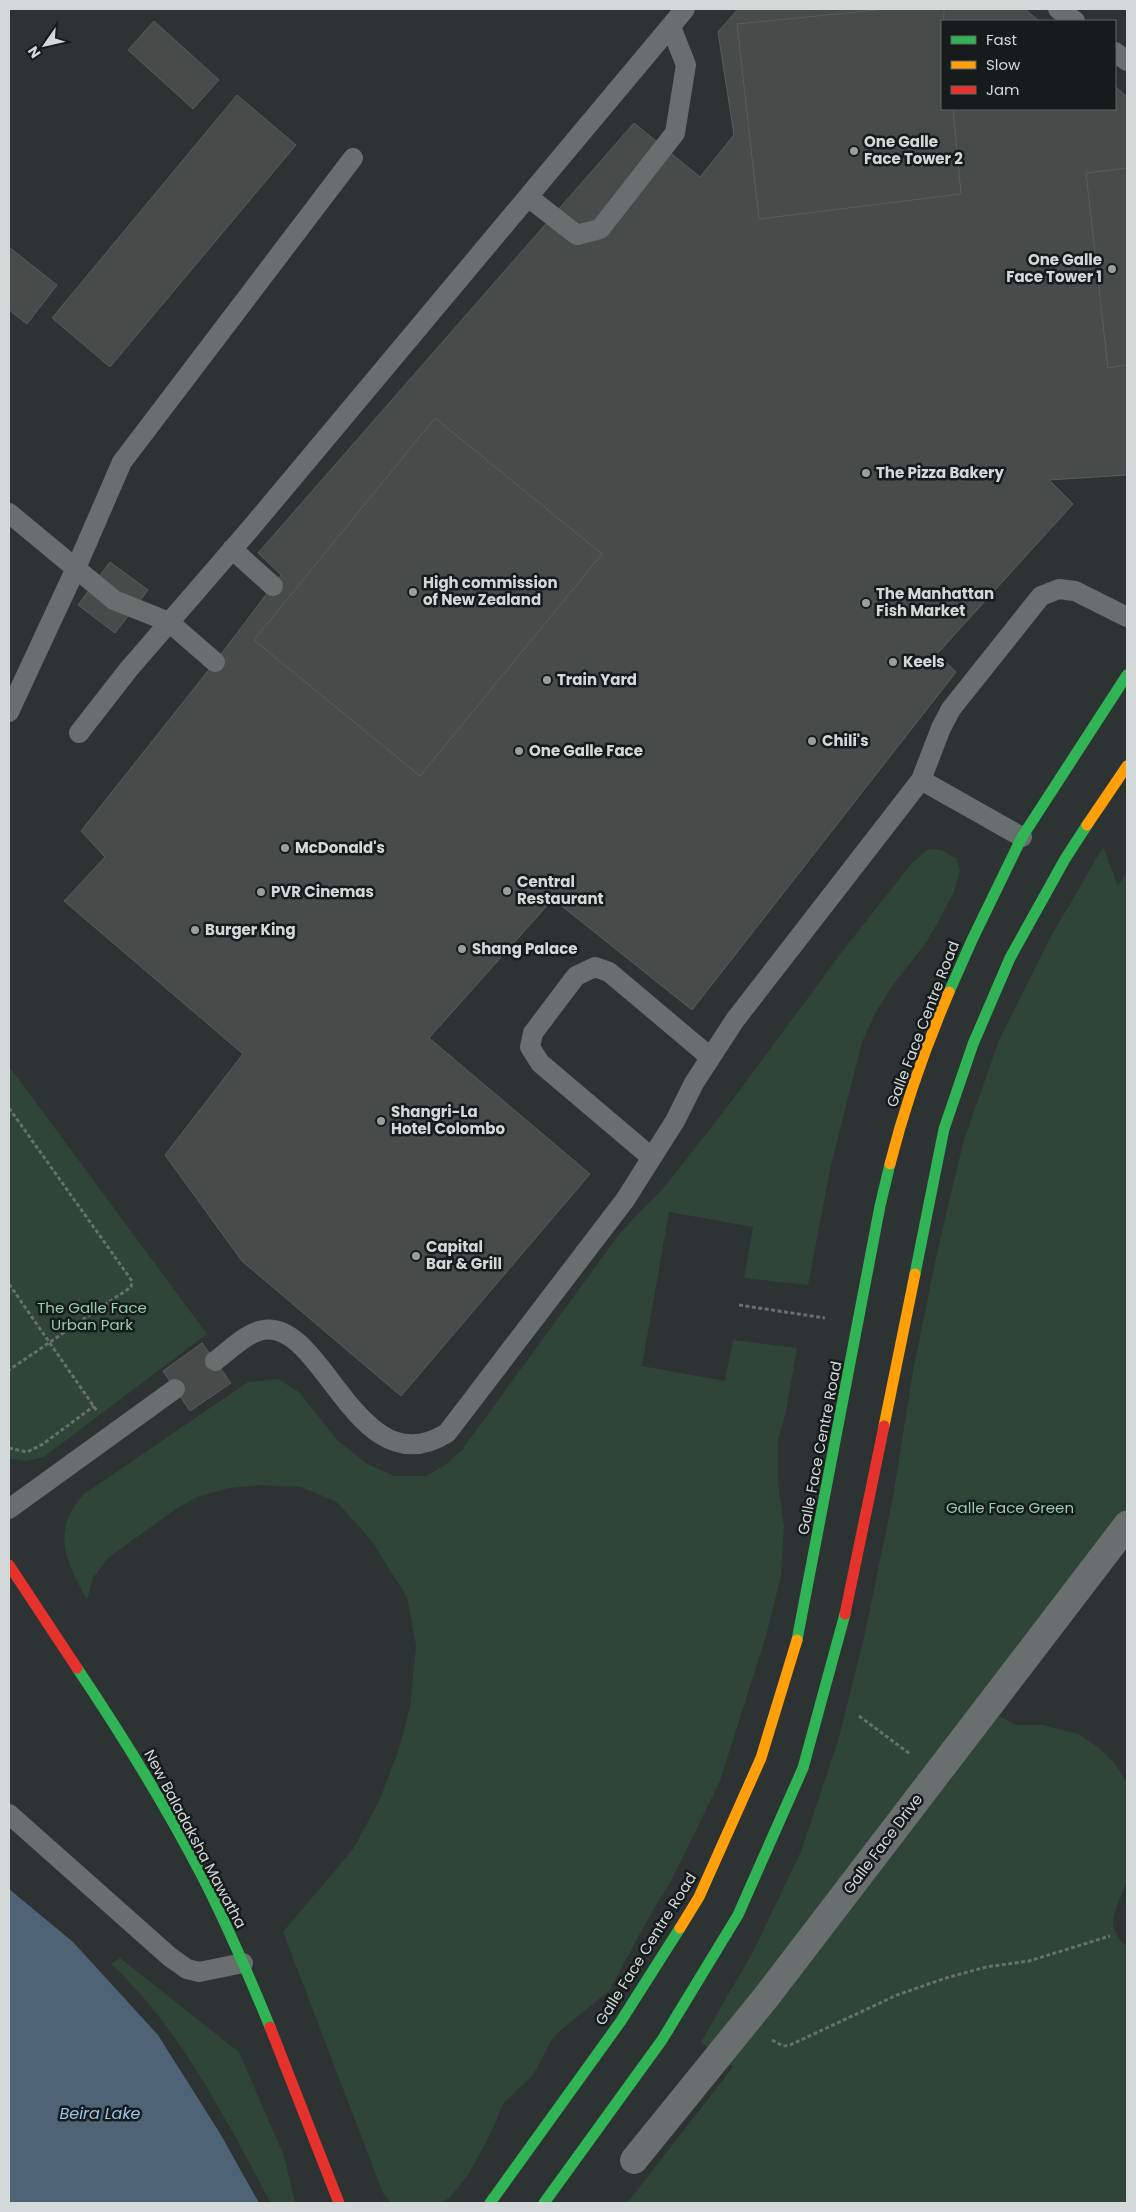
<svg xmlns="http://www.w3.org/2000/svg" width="1136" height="2212" viewBox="0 0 1136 2212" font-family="Poppins,sans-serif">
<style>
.green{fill:#2e4537}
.water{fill:#4e6376}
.building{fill:#474c4b;stroke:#585d5c}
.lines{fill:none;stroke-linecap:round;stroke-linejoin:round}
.path{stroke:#696e6e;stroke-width:3;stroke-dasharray:4 2.5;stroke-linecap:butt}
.lane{stroke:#696e6e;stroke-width:20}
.street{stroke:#696e6e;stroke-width:28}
.fast{stroke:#30b455;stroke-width:11}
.slow{stroke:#ff9f0a;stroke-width:11}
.jam{stroke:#e5322d;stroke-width:11}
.poi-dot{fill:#999f9f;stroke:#161b1b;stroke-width:2}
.labels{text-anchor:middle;stroke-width:5;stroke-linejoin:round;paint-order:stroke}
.poi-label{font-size:15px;font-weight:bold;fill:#d3d9d9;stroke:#161b1b;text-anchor:start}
.street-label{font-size:15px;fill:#d3d9d9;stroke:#161b1b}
.park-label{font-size:15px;fill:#97cdab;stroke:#161b1b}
.water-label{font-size:16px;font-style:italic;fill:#98c3eb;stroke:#161b1b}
</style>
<rect width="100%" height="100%" fill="#2d3232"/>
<path class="green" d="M1103,847L1118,886L1127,872V1548L999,1716L1016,1725H1043L1078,1734L1096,1746L1114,1762L1127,1783V1881L1114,1914L1113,1926L1119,1939L1127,1946V2203H627L733,2067L701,2042L754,1950L801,1851L838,1741L864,1638L893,1497L913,1371L937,1253L963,1143L999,1040L1050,938Z
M928,849L941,850L956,858L960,871L954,892L928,940L893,985L877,1010L862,1042L831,1165L808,1285L744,1278L753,1227L669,1212L642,1366L725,1381L733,1340L797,1348L786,1411L778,1440V1481L784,1527L781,1576L766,1636L720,1781L671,1881L649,1917L609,1991L561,2030L551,2041L533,2075L503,2104L490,2135L468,2175L449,2198L441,2203H391L383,2193L283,1932L353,1849L379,1801L398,1752L410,1707L416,1645L407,1597L371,1540L337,1502L301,1487L260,1485L229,1488L197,1497L176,1509L108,1558L93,1578L87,1600C66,1562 50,1531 84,1494L248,1382L278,1379L299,1392L338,1441L368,1464L394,1476H426L445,1465L461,1451L620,1233L666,1185L731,1102L844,949L912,863Z
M9,1066L207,1334L44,1457L27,1461L9,1459Z
M120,1958L239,2052L284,2156L295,2203H271C225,2119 182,2030 111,1964Z"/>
<path class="water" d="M9,1889L73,1942L158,2035L221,2135L259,2203H9Z"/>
<path class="building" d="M738,9H1025L1039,21H942V109H1115V86L1127,97V475L1049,480L1073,504L937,654L956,672L692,1010L553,899L429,1038L590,1174L401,1396L242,1261L165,1155L243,1054L64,901L105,857L81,831L215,662L281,575L258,553L634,123L700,177L734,135L718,32Z
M886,9H944L942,109H953L961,194L759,219L737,24Z
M154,21L219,80L193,109L128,50Z
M237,95L296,145L110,367L52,318Z
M1127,168V365L1108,368L1086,173Z
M9,247L57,285L27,324L9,310Z
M435,418L602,554L420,776L254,640Z
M110,562L148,590L115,633L78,605Z
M202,1343L231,1383L190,1411L163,1371Z"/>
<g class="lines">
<path class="path" d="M9,1108L132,1281L131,1287L9,1370
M9,1284L97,1411
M739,1305L825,1318
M9,1448L27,1452L43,1444L94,1406
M859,1716L910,1754
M772,2040L783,2046L790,2045L897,1995L946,1978L986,1967L1029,1961L1110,1936"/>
<path class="lane" d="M1058,9L1075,21
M1115,52L1127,61
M528,197L577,235L600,229L675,133L686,65L671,27
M9,513L114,600L169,622L215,662
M232,549L273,586
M9,712L76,568L122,462L353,158
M79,733L128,670L250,529L685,9
M921,780L941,728L951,709L1041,596L1059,589L1075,591L1127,617
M651,1157L540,1063L530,1047L533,1033L576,976L595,967L609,972L710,1057
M215,1361C229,1351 246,1333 263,1330C324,1319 357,1489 447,1433L625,1200L675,1121L694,1083L735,1020L921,780L1022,837
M9,1509L175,1389
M9,1814L170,1957L187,1969L199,1972L243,1963"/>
<path class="street" d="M634,2160L767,1996L1127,1525"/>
<path class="fast" d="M949,992L972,940L1022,837L1127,675
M915,1274L944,1129L973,1044L1010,958L1065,859L1087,825
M797,1640L880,1206L890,1164
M77,1668C122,1735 164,1803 201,1874C227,1924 249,1976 270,2027
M490,2203L621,2021L680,1928
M544,2203L662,2040L738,1915L803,1768L845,1614"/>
<path class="slow" d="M1087,825L1127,766
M890,1164C905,1105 925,1048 949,992
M884,1426L915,1274
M680,1928L699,1897L761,1758L797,1640"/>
<path class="jam" d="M9,1565L77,1668
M845,1614L884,1426
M270,2027L339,2203"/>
</g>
<g class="poi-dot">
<circle cx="854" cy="151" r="5"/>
<circle cx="1112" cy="269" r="5"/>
<circle cx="866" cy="473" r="5"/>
<circle cx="413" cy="592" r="5"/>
<circle cx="866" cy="603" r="5"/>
<circle cx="893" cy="662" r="5"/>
<circle cx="547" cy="680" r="5"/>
<circle cx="812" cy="741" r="5"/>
<circle cx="519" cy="751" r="5"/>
<circle cx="285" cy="848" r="5"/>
<circle cx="507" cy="891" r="5"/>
<circle cx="261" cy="892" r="5"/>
<circle cx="195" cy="930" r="5"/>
<circle cx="462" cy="949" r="5"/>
<circle cx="381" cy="1121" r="5"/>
<circle cx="416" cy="1256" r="5"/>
</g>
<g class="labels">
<g class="poi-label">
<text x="864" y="147">One Galle<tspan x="864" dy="17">Face Tower 2</tspan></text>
<text x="1102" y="265" text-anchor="end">One Galle<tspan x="1102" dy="17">Face Tower 1</tspan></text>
<text x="876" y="478">The Pizza Bakery</text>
<text x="423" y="588">High commission<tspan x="423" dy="17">of New Zealand</tspan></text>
<text x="876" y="599">The Manhattan<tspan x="876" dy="17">Fish Market</tspan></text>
<text x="903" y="667">Keels</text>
<text x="557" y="685">Train Yard</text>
<text x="822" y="746">Chili's</text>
<text x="529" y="756">One Galle Face</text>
<text x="295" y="853">McDonald's</text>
<text x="517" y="887">Central<tspan x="517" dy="17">Restaurant</tspan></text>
<text x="271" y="897">PVR Cinemas</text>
<text x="205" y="935">Burger King</text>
<text x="472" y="954">Shang Palace</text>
<text x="391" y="1117">Shangri-La<tspan x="391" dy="17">Hotel Colombo</tspan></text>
<text x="426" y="1252">Capital<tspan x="426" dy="17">Bar &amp; Grill</tspan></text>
</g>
<g class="street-label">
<text transform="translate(923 1024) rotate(-69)" y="5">Galle Face Centre Road</text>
<text transform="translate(820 1448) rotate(-79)" y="5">Galle Face Centre Road</text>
<text transform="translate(195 1839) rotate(62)" y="5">New Baladaksha Mawatha</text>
<text transform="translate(883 1844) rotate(-53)" y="5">Galle Face Drive</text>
<text transform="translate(646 1949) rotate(-58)" y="5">Galle Face Centre Road</text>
</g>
<g class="park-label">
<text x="92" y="1313">The Galle Face<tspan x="92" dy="17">Urban Park</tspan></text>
<text x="1010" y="1513">Galle Face Green</text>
</g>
<g class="water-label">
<text x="100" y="2119">Beira Lake</text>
</g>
</g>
<rect width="1136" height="2212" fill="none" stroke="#d3d9d9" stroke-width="20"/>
<rect x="941" y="20" width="175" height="90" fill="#161b1b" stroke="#626767"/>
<rect x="951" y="36" width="25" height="8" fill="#30b455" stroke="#626767"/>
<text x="986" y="45" font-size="15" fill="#d3d9d9">Fast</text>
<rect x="951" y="61" width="25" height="8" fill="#ff9f0a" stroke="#626767"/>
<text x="986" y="70" font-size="15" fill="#d3d9d9">Slow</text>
<rect x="951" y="86" width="25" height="8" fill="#e5322d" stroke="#626767"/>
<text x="986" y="95" font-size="15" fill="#d3d9d9">Jam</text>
<g transform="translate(45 45) rotate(236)" stroke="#161b1b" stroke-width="4" paint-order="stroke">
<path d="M0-4L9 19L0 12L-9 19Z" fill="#d3d9d9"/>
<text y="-8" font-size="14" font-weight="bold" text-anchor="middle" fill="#d3d9d9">N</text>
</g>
</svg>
